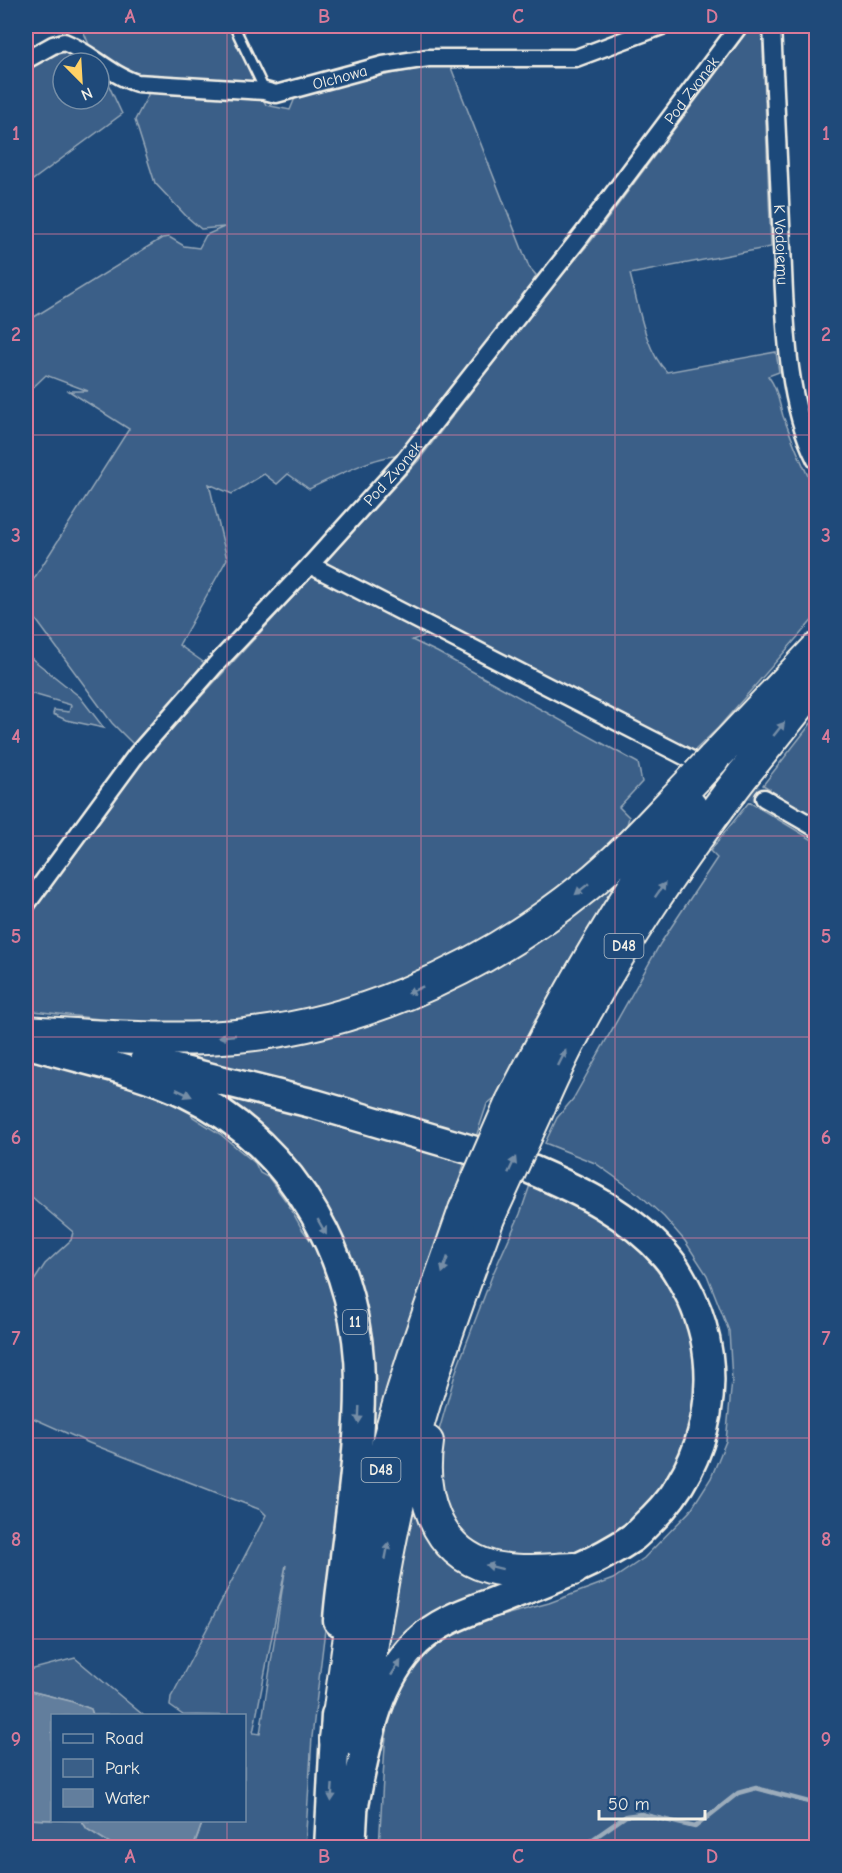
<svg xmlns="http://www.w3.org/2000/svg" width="842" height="1873" viewBox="0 0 842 1873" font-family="'Comic Neue',sans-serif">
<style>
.green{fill:#3a5f88;stroke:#97a8b8;stroke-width:1.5;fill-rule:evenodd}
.water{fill:#627e9d;stroke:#9cacbb;stroke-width:1.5}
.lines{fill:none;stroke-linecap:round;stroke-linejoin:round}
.stream{stroke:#9cacbb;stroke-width:4.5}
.minor-tunnel{stroke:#3f638a;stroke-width:16;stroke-dasharray:16 8;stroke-linecap:butt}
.service-casing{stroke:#f4f1e8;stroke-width:13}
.minor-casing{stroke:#f4f1e8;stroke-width:21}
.trunk-casing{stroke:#f4f1e8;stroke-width:33}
.motorway-casing{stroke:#f4f1e8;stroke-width:36}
.service{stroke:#1f4a7a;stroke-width:8}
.minor{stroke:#1f4a7a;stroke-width:16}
.trunk{stroke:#1f4a7a;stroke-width:28}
.motorway{stroke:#1f4a7a;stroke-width:32}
.motorway-bridge-casing{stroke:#f4f1e8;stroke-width:36;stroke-linecap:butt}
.motorway-bridge{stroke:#1f4a7a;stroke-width:32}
.oneway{fill:#748da6}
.grid{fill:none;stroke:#d87a9a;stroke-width:1.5;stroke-opacity:0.55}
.labels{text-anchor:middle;stroke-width:6;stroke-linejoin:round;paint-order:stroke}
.shield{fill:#1f4a7a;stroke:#b4bfc7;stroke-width:1.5}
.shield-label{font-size:15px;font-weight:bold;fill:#f4f1e8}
.street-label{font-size:16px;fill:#f4f1e8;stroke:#1f4a7a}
.neatline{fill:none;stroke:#d87a9a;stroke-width:2}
.grid-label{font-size:20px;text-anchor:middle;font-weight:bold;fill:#d87a9a}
</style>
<rect width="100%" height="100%" fill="#1f4a7a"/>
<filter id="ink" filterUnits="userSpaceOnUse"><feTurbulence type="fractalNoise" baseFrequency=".0167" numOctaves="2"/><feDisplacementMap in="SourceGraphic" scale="12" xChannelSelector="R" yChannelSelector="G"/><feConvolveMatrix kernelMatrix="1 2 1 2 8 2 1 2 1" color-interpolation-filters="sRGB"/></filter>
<g filter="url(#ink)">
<path class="green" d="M81,26H229L266,105L290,110L295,98C346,83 397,70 450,65L529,267L536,275L529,292L398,456C376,455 330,479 309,489L288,474L277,484L264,474L232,494L209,484L227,559L179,645L206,664L133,744L112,723L26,606V591L129,429L69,391H88L46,375L26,394V322L162,238L169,237L184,246L199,248L206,235L224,227L201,229L186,216L155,183L135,120L148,95L142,77L125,74L91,49Z
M751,26H762L771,247L630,274C638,303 645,351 667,372L776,352L779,372L768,376C777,387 779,403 783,416C793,441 802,467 816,491V616L718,728L692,753L498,653L451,626L412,640L437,652L638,763L642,782L619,807L629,817L626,829L570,881L532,911L453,959L341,1002L269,1018L165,1027L26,1010V921L140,763L419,460L543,298L591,241Z
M61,52L77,56L91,63H63V99H99V70L103,73L122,114L26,185V66L52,53Z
M26,654L80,697L104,728L66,720L53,714L54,710L69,712L71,705L33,694L26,695Z
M816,717V819L768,792L770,789L763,785Z
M749,802L816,842V1847L379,1848L385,1745L391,1703L406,1675L430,1647L449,1635L483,1621L549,1603L613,1579L644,1558L690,1511L711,1478L726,1441L732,1380L729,1331L707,1275L685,1241L664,1217L640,1195L595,1163L545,1143L557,1118L573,1099L660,944L717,858L710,851Z
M633,861L583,937L535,1020L497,1096L487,1104L476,1137L162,1052L463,984L524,951L555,930Z
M26,1060L108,1077L188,1107L193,1117L220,1134L255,1163L260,1173L269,1178L288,1204L302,1229L317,1249L337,1298L339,1324L347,1348L348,1386L335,1547L312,1737L305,1847H193L203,1821L244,1820V1716L183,1715L170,1706L171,1697L175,1690L266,1515L261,1510L89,1443L26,1415V1293L45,1264L71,1240L73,1232L26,1192ZM286,1565L260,1734L254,1733H253Z
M215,1094L280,1108L465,1162L399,1359L370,1465L375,1390L372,1352L364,1299L348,1250Z
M530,1185C586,1209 641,1238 672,1293C720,1378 689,1490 605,1538C579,1553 562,1559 532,1559C521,1559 500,1562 491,1559C482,1556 456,1533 447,1526L436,1441L456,1371L492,1276L520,1214Z
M414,1502L506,1585L388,1655L398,1581Z
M75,1658L143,1715H93L91,1709L70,1701L26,1690V1671Z
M26,1819L82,1821L87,1829L116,1847L26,1848Z"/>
<path class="water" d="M26,1690L70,1701L91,1709L93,1715L52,1716V1820L26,1819Z
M82,1821H203L193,1848L116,1847L87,1829Z"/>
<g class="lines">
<path class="stream" d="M26,1845L56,1848
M580,1848L626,1816L641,1814L695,1827L738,1793L756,1788L816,1804"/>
<path class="minor-tunnel" d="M702,765L764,798"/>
<defs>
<path id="service" d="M234,26L265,91"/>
<g id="minor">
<path id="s1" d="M772,26C775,99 778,172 782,245C785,311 785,401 816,460"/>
<path id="s2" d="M26,60L53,45L64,42C90,52 110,75 137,83L265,91L276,94L383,65L428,58H576L662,26"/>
<path d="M310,565L690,759"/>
<path d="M764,798L816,828"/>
<path id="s3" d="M26,905L137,754L217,663L310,565L404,461L582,235L739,26"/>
</g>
<path id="trunk" d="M26,1043C79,1059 136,1069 186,1093C296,1145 361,1267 360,1386C360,1443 352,1500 345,1557C343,1578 339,1600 338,1621
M144,1061L315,1104L475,1151
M352,1814C365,1756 372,1686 417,1642C441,1619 471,1611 501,1599C545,1582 592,1565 632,1538C639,1533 645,1525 652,1519C710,1462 726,1371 691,1297C684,1283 676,1267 665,1255C629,1214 581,1191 532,1170
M329,1848L336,1715
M351,1848L354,1796"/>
<path id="motorway" d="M713,759L816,650
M743,775L816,684
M26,1032C86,1036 147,1040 207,1038C345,1033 479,973 585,887C626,854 661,813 698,775
M512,1102C565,999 621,899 690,806
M537,1111C548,1086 559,1061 572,1037C617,950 672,870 730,792
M427,1442C419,1493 434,1551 490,1567C516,1574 546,1570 573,1569
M336,1739C348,1649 359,1558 381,1470C403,1381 435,1296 465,1210
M358,1741C370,1652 383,1564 404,1477C425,1388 457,1303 488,1218"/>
</defs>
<use href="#service" class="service-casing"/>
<use href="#minor" class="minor-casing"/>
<use href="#trunk" class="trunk-casing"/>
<use href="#motorway" class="motorway-casing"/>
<use href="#service" class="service"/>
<use href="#minor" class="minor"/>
<use href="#trunk" class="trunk"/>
<use href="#motorway" class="motorway"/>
<defs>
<path id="motorway-bridge" d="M698,775L713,759
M730,792L743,775
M465,1210L512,1102
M488,1218L537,1111"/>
</defs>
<use href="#motorway-bridge" class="motorway-bridge-casing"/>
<use href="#motorway-bridge" class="motorway-bridge"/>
</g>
<defs><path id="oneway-solid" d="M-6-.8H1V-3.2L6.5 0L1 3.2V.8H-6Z" transform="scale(1.5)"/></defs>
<g class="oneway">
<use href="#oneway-solid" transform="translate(779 729) rotate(-51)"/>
<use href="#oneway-solid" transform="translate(582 889) rotate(141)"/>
<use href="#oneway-solid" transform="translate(660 890) rotate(-55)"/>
<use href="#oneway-solid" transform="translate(415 990) rotate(156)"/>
<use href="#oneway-solid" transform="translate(227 1036) rotate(174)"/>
<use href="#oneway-solid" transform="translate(562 1058) rotate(-64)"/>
<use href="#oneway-solid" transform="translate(184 1093) rotate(25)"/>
<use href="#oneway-solid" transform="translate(512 1165) rotate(-65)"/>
<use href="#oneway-solid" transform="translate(322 1227) rotate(60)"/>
<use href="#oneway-solid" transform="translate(445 1265) rotate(109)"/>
<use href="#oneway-solid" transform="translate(359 1415) rotate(92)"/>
<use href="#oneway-solid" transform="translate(387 1551) rotate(-79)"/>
<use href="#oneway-solid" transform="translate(494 1567) rotate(-166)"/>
<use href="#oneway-solid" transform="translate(396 1668) rotate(-57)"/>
<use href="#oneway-solid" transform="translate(332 1793) rotate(94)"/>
</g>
</g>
<path class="grid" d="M227,26V1716M421,26V1848M615,26V1848M26,234H816M26,435H816M26,635H816M26,836H816M26,1037H816M26,1238H816M26,1438H816M26,1639H816M227,1820V1848"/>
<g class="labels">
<g class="shield">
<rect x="604.5" y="934" width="39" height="24" rx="4.5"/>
<rect x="343" y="1310" width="24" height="24" rx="4.5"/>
<rect x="361.5" y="1458" width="39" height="24" rx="4.5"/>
</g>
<g class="shield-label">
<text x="624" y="951">D48</text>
<text x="355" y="1327">11</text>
<text x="381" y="1475">D48</text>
</g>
<g class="street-label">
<text dy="6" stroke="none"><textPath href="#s2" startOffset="332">Olchowa</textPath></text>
<text dy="6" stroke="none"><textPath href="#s3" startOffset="1053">Pod Zvonek</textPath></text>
<text dy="6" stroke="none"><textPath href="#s1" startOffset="219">K Vodojemu</textPath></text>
<text dy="6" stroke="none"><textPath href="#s3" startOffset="567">Pod Zvonek</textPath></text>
</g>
</g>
<rect width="842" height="1873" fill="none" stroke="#1f4a7a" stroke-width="66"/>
<rect x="51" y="1714" width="195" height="108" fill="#1f4a7a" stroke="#748da6" stroke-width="1.5"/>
<rect x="63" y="1734" width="30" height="9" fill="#1f4a7a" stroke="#748da6" stroke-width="1.5"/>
<text x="105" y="1744" font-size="18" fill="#f4f1e8">Road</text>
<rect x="63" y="1759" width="30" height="18" fill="#3a5f88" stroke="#748da6" stroke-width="1.5"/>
<text x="105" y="1774" font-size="18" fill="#f4f1e8">Park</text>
<rect x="63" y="1789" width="30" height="18" fill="#627e9d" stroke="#748da6" stroke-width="1.5"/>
<text x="105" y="1804" font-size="18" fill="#f4f1e8">Water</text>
<g transform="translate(81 81) rotate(156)"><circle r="28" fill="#1f4a7a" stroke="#748da6" stroke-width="1.5"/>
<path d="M0-4.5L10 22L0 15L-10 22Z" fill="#ffd166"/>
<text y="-9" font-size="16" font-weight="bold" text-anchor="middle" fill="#f4f1e8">N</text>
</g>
<path d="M599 1810v9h106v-9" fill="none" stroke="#f4f1e8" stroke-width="3"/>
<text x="608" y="1810" font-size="18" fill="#f4f1e8" stroke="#1f4a7a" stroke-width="4.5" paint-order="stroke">50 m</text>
<rect x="33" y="33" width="776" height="1807" class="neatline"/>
<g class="grid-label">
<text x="130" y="23">A</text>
<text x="324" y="23">B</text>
<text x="518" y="23">C</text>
<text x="712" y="23">D</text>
<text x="16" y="140">1</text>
<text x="826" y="140">1</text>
<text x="16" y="341">2</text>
<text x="826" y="341">2</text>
<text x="16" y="542">3</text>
<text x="826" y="542">3</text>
<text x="16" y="743">4</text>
<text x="826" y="743">4</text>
<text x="16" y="943">5</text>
<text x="826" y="943">5</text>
<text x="16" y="1144">6</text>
<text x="826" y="1144">6</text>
<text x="16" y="1345">7</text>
<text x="826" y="1345">7</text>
<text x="16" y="1546">8</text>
<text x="826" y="1546">8</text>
<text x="16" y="1746">9</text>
<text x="826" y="1746">9</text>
<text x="130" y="1863">A</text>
<text x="324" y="1863">B</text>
<text x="518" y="1863">C</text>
<text x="712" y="1863">D</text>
</g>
</svg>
